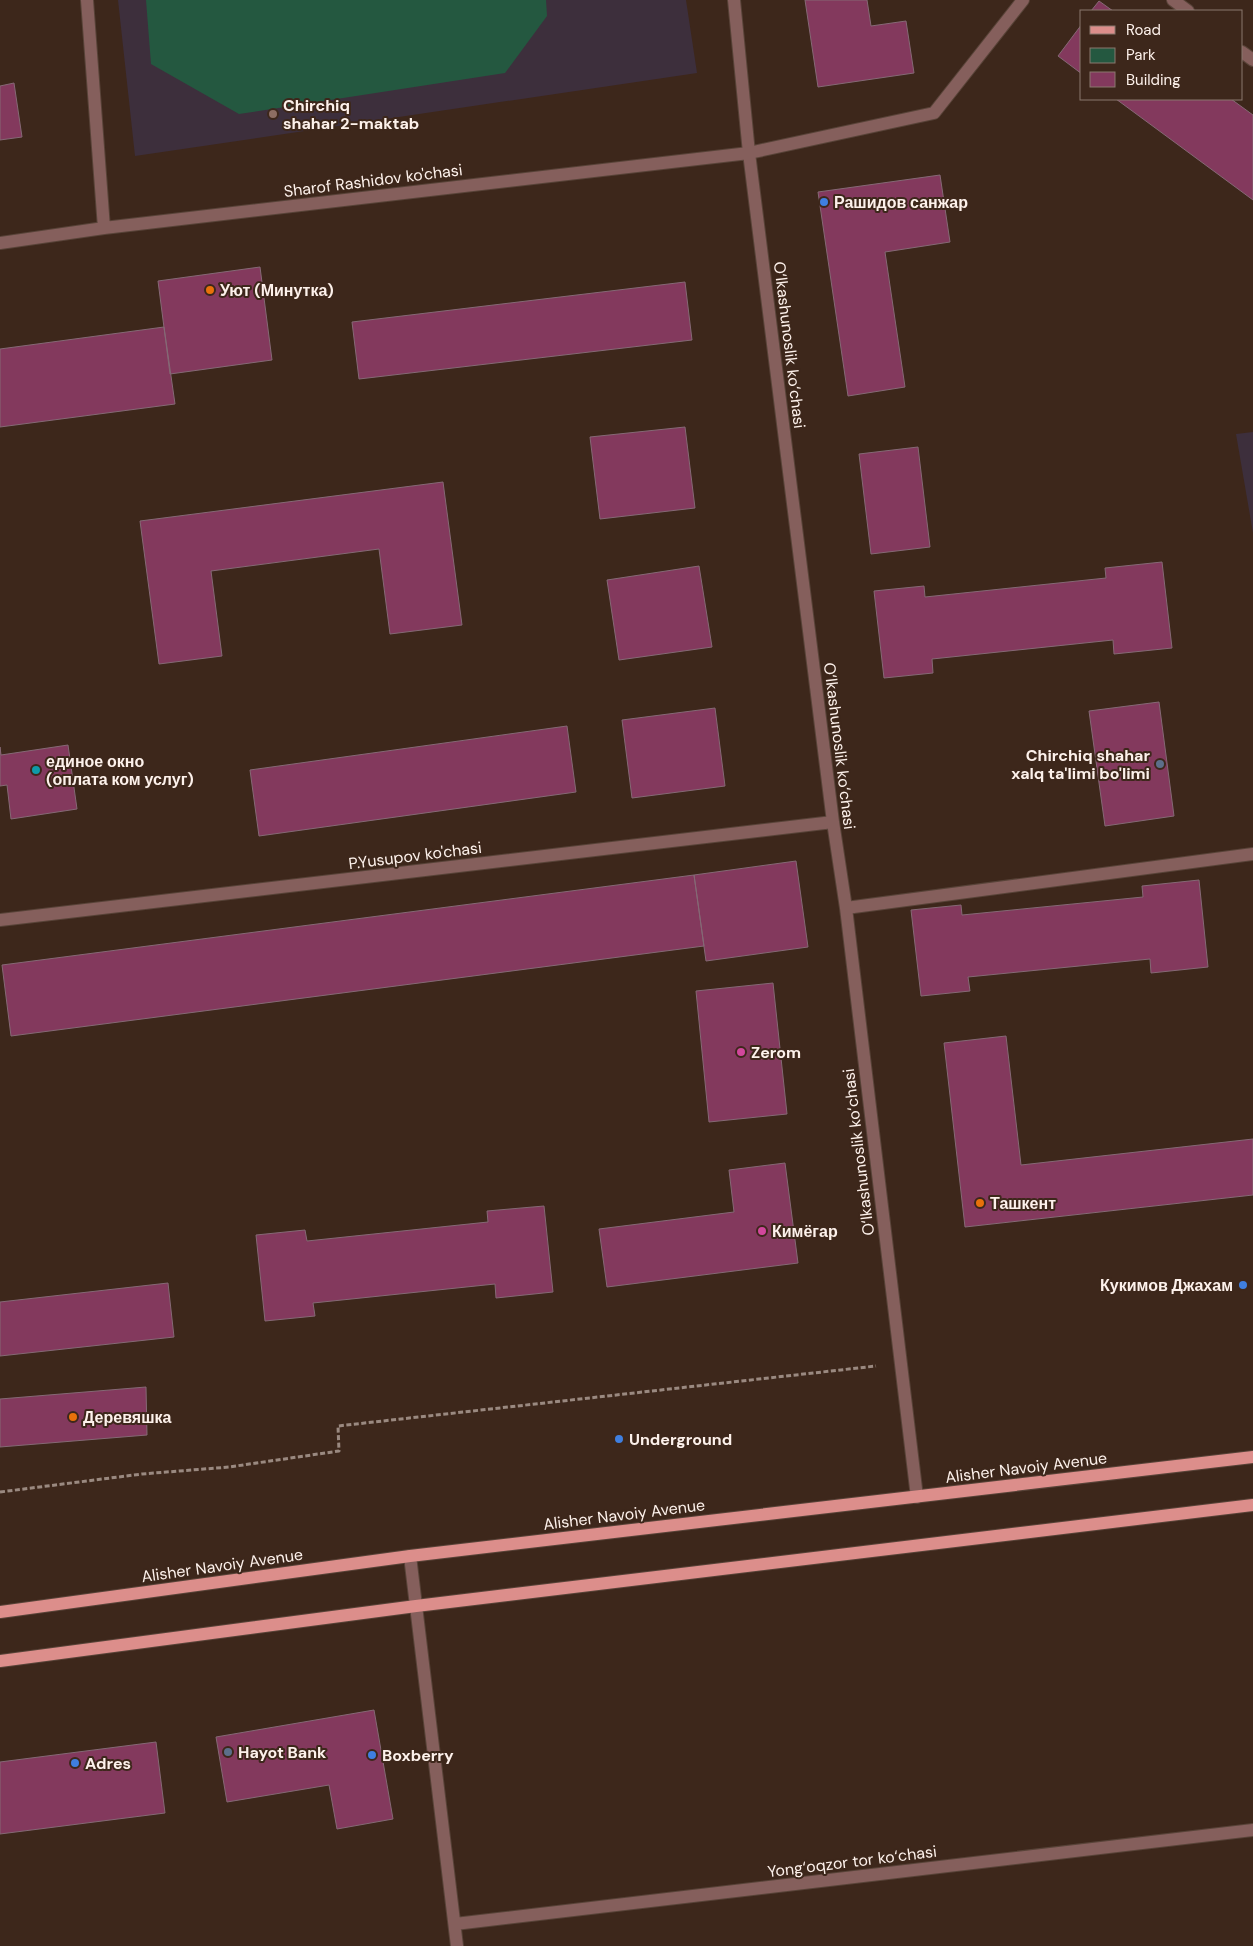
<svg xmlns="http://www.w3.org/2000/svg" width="1253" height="1946" viewBox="0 0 1253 1946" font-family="'DM Sans',sans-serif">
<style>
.education{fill:#3d2f3c}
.green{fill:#245840}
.building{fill:#83395d;stroke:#856975}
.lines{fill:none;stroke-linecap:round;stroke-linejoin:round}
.minor-casing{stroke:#584338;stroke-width:14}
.major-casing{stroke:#584338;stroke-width:14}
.path{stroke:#9a8980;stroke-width:3;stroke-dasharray:5 2.5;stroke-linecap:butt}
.minor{stroke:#855f5c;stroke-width:12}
.major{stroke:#dc8e8b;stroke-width:12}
.education-dot{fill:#8d6e63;stroke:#3d271b;stroke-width:2}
.shop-dot{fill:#3f7fe0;stroke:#3d271b;stroke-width:2}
.food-dot{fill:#e8710a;stroke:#3d271b;stroke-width:2}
.service-dot{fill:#5c6f8a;stroke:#3d271b;stroke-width:2}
.culture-dot{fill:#0f9aa8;stroke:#3d271b;stroke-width:2}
.hotel-dot{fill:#d1479c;stroke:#3d271b;stroke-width:2}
.labels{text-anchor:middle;stroke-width:4;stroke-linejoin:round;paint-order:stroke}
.poi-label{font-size:16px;font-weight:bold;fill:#fdf1eb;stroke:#3d271b;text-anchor:start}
.street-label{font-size:16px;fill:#fdf1eb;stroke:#3d271b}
</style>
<rect width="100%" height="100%" fill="#3d271b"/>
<path class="education" d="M118,0H686L697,73L135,156Z
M1253,432V533L1236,434Z"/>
<path class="green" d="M146,0H546L547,16L505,73L239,114L151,64Z"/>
<path class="building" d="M805,0H867L871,26L906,21L914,73L818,87Z
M1099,1L1113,11H1091Z
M1082,24V74L1058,56Z
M14,83L22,137L0,140V86Z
M1116,99H1231L1253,115V200Z
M940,175L950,242L885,252L905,387L848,396L818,192Z
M260,267L272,360L170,374L158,281Z
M685,282L692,340L359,379L352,322Z
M164,327L175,404L0,427V349Z
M685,427L695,508L600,519L590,437Z
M918,447L930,547L871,554L859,454Z
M443,482L462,625L390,634L379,549L211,571L222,656L159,664L140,521Z
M1162,562L1172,648L1114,654L1113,640L932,659L933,673L884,678L874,591L924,586L925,597L1106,578L1105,568Z
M699,566L712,647L619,660L607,580Z
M1159,702L1174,816L1105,826L1089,711Z
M715,708L725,786L632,798L622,720Z
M567,726L576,792L259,836L250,770Z
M68,745L77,809L11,819L7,785L0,786V747L1,755Z
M796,861L808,947L706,961L694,875Z
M694,875L704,946L11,1036L2,965Z
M1199,880L1208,967L1151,973L1150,959L968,977L970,991L921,996L911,910L961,905L962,915L1143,897L1142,886Z
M773,983L787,1114L709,1122L696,991Z
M1006,1036L1021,1165L1253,1139V1195L965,1227L944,1043Z
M785,1163L798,1263L607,1287L599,1229L734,1212L729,1170Z
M544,1206L553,1292L496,1298L495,1284L313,1303L315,1316L265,1321L256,1235L305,1230L307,1241L488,1222L487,1211Z
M168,1283L174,1337L0,1356V1302Z
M146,1387L147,1435L0,1447V1399Z
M374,1710L393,1819L337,1829L329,1785L227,1802L216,1737Z
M156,1742L165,1813L0,1834V1762Z"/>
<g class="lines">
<defs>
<path id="minor" d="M87,0L104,228
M734,0L749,153L833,822L846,908L917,1497
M1173,0L1188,11
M1242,52L1253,60
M0,243L104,228L749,153L934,113L1023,0
M846,908L1253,854
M0,920L833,822
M410,1556L457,1946
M455,1924L1253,1830"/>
<path id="major" d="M0,1612L410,1556L1253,1457
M0,1661L416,1606L1253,1505"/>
</defs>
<use href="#minor" class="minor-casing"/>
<use href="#major" class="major-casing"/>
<path class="path" d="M0,1492L142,1474L229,1467L339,1451L338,1426L876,1366"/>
<use href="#minor" class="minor"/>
<use href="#major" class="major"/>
</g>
<circle class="education-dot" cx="273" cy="114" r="5"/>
<g class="shop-dot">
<circle cx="824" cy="202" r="5"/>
<circle cx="1243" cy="1285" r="5"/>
<circle cx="619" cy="1439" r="5"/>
<circle cx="372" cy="1755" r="5"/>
<circle cx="75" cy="1763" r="5"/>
</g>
<g class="food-dot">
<circle cx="210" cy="290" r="5"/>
<circle cx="980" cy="1203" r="5"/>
<circle cx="73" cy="1417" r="5"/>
</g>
<g class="service-dot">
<circle cx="1160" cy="764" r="5"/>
<circle cx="228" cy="1752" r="5"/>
</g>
<circle class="culture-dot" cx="36" cy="770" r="5"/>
<g class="hotel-dot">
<circle cx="741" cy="1052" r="5"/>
<circle cx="762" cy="1231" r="5"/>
</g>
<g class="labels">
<g class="poi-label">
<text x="283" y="111">Chirchiq<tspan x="283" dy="18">shahar 2-maktab</tspan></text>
<text x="834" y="208">Рашидов санжар</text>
<text x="220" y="296">Уют (Минутка)</text>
<text x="1150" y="761" text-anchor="end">Chirchiq shahar<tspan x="1150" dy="18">xalq ta'limi bo'limi</tspan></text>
<text x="46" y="767">единое окно<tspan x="46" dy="18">(оплата ком услуг)</tspan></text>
<text x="751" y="1058">Zerom</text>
<text x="990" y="1209">Ташкент</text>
<text x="772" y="1237">Кимёгар</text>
<text x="1233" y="1291" text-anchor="end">Кукимов Джахам</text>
<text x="83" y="1423">Деревяшка</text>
<text x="629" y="1445">Underground</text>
<text x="238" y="1758">Hayot Bank</text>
<text x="382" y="1761">Boxberry</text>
<text x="85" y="1769">Adres</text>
</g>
<g class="street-label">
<text transform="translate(373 180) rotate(-7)" y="6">Sharof Rashidov ko'chasi</text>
<text transform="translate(790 345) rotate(83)" y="6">O‘lkashunoslik ko‘chasi</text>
<text transform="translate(840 746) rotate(83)" y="6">O‘lkashunoslik ko‘chasi</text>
<text transform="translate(415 855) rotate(-7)" y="6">P.Yusupov ko'chasi</text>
<text transform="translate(858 1152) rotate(-97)" y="6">O‘lkashunoslik ko‘chasi</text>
<text transform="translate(1026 1467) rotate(-7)" y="6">Alisher Navoiy Avenue</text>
<text transform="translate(624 1514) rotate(-7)" y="6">Alisher Navoiy Avenue</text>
<text transform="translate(222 1565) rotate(-8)" y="6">Alisher Navoiy Avenue</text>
<text transform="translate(852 1861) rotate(-7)" y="6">Yong‘oqzor tor ko‘chasi</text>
</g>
</g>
<rect x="1080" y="10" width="162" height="90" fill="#3d271b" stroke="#8a786e"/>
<rect x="1090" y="26" width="25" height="8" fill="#dc8e8b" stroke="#8a786e"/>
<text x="1126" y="35" font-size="15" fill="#fdf1eb">Road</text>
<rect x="1090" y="48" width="25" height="15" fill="#245840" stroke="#8a786e"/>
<text x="1126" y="60" font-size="15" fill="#fdf1eb">Park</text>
<rect x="1090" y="72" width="25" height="15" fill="#83395d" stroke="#8a786e"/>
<text x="1126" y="85" font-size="15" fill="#fdf1eb">Building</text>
</svg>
